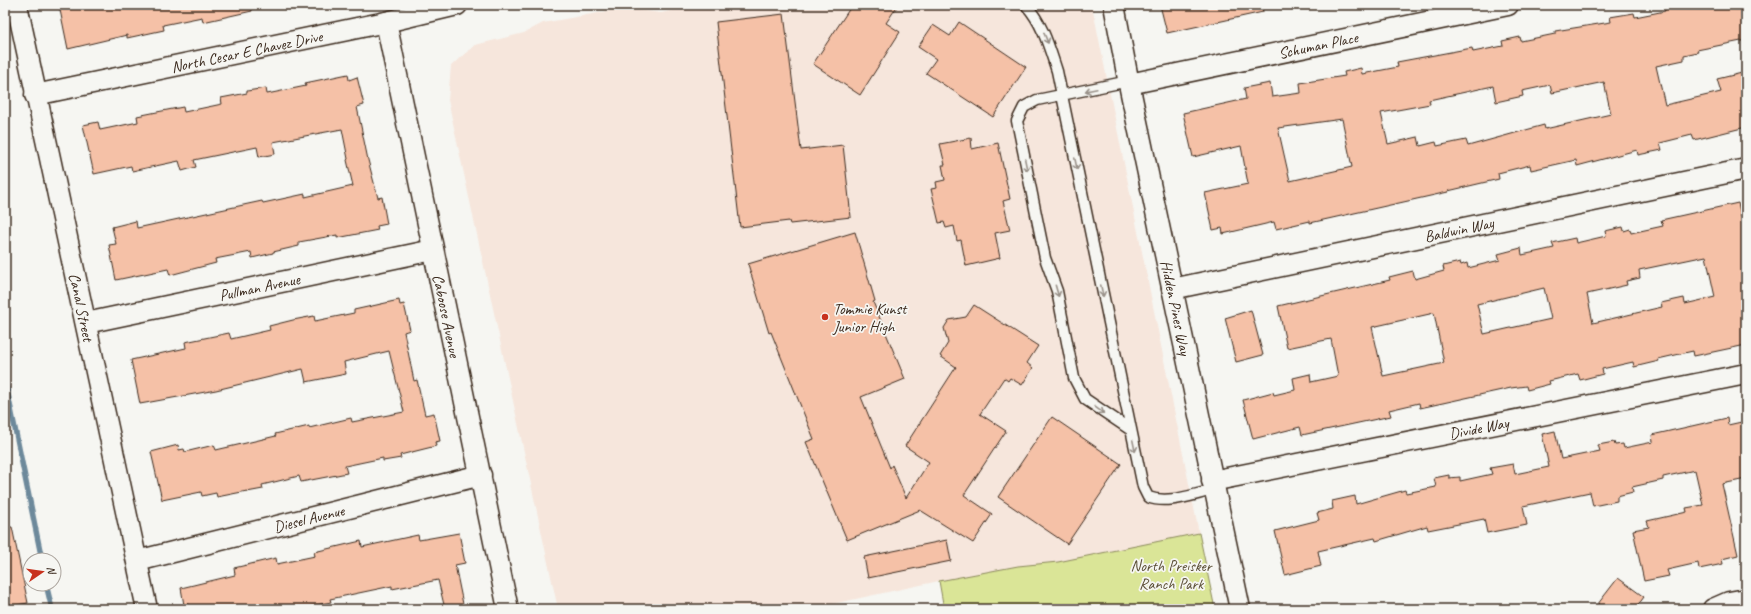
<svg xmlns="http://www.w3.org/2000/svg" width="1751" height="614" viewBox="0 0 1751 614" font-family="Caveat,sans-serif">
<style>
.built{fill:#f6e6dc}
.green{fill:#dae597;stroke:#8a885a}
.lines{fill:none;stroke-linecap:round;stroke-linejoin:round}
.stream{stroke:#6d899b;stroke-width:5.5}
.building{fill:#f5c1a7;stroke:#3b2a1e;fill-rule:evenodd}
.lane-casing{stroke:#3b2a1e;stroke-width:13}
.street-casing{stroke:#3b2a1e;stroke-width:23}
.lane{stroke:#f6f6f2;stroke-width:10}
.street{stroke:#f6f6f2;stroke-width:20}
.oneway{stroke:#989088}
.poi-dot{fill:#c8321e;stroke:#f6f6f2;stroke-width:1.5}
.labels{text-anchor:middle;stroke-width:3.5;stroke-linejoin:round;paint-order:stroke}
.street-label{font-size:16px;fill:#3b2a1e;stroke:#f6f6f2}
.poi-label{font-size:16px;fill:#3b2a1e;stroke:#f6f6f2;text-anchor:start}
.park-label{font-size:16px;fill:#5b4f36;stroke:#f6f6f2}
</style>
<rect width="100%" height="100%" fill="#f6f6f2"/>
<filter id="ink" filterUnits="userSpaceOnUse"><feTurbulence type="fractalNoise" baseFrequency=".025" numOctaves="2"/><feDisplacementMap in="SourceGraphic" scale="8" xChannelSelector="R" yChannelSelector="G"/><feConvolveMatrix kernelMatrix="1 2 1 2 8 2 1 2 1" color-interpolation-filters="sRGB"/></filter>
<g filter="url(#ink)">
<path class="built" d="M696,5H1092L1199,533L1062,562L1018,566L939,581L809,609H558L448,100L451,66L475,45L524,33L543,23L625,8L661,13Z"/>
<path class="green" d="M1199,533L1215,609H944L939,581L1018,566L1058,562Z"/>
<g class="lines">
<path class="stream" d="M5,380L42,560
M46,584L52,609"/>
</g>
<path class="building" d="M59,5H251L252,11L203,22L202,17L163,25L164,30L127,38V35L68,49Z
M852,5H898L886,23L900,32L860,95L813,64Z
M1160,5H1262L1263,12L1167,33Z
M1664,5H1746V40L1697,50L1698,52L1684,55V60L1656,66L1665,105L1721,92L1717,79L1742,73L1744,79L1746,78V127L1694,140L1692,135L1660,143L1662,150L1638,155L1637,150L1577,166L1576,160L1531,170L1530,165L1498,173L1499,179L1448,191V192L1310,223V221L1276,229L1274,222L1223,234L1222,228L1213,230L1205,193L1248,184L1241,146L1193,157L1183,113L1246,99L1244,88L1270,83L1272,97L1301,93L1300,83L1345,76L1344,72L1361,68L1362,74L1398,67L1397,62L1472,48L1473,52L1503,46L1502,41L1520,37L1521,41L1555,34V31L1611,22L1610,17L1634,13L1635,17L1665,11ZM1604,82L1611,114L1545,129L1544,125L1468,146L1466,140L1437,146L1436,142L1420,146L1418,137L1388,144L1381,113L1430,104L1429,100L1493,86L1496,102L1523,96L1522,91L1550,85L1552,93ZM1342,119L1352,167L1290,181L1278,128Z
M784,14L801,150L843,145L851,217L790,224L789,221L740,227L716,22Z
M959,22L1026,67L993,117L926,73L936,59L918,47L933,25L950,36Z
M348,74L349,80L357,77L364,105L357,107L368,160L378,198L382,197L387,224L377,226L378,230L337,238V235L299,242V246L273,252V253L252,258L251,252L215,259L216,263L170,275L168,269L116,280L109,245L116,244L112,227L136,221L137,228L262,201L263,203L305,194V197L353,186L347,160L348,159L342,129L273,142L275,154L259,157L257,147L194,160L196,167L182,171L179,161L132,171L131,166L94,174L83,125L98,122L100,130L138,122L137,116L157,112L183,107L184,112L222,104L221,98L247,93V91L266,88L267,94L306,86L305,83Z
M971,138L972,149L998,143L1010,199L1003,201L1010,230L995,233L1000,258L966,266L961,240L957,241L954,226L946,228L944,222L939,223L931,189L937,188L936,182L945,180L942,165H945L940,144Z
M1738,203L1746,238V345L1694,356L1693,351L1658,359L1659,361L1634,367L1633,362L1602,369L1603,374L1580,380L1578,374L1549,381L1550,384L1527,390L1526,386L1511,388L1420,408L1419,403L1389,410L1391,416L1302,435L1300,427L1253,439L1243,400L1273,392L1274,395L1295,390L1293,378L1310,374L1311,382L1338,376L1331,339L1287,348L1278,306L1390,280L1389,277L1413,271L1415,279L1444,271L1443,266L1460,262L1461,265L1467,263L1468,268L1500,260L1498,254L1521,248L1522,255L1554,248L1552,243L1575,238L1576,243L1606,236L1605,231L1623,227L1624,231L1630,229L1631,233L1663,226L1661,220ZM1706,256L1715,297L1685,304L1684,298L1661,303L1662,307L1593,323L1587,294L1627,285L1626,281L1640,278L1639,270ZM1544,288L1551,319L1484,334L1477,304ZM1434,313L1444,363L1383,376L1372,327Z
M855,232L875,301L873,302L905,379L861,397L890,468L892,465L906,498L929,462L905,446L956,367L940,356L948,343L944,328L949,320L966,317L974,305L1038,346L1027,363L1033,368L1022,385L1010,378L1008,381L1004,378L980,414L1006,431L964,495L992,514L973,543L920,510L847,540L806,442L814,439L771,332L769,333L748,264Z
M399,300L400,305L404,304L410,330L404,332L414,381L417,380L425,415L434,413L440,441L435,442L436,446L400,455L401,458L383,461V458L345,466L347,473L301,482L299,476L262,485L263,489L247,492V491L217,497L216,493L202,496L201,492L162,500L151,452L178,445L179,450L184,449L185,452L214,445L216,450L276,436L275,434L309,426V428L351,418L352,422L404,412L389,351L344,362L346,374L306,382L303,369L216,390L140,404L131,360L186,348L185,342L229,333L231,339L270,330L269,326L293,320L314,316L315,321L354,313V310Z
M1251,310L1263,355L1236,362L1225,318Z
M1052,417L1121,464L1067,544L998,497Z
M1727,418L1728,425L1746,421V479L1722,484L1738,555L1722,559L1723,564L1699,569L1698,563L1667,570L1669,576L1644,581L1633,530L1649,527L1647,521L1687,512L1686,508L1703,505L1695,470L1663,477V480L1632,487L1633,492L1617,496V501L1593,506L1590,492L1523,506L1527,525L1487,533L1484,519L1428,530L1427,526L1376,541L1375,538L1318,551L1321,566L1285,575L1275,531L1319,520L1317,513L1333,509L1332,501L1355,496L1356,504L1405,490L1406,493L1436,487L1434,478L1449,475V478L1460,477V481L1492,474L1490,468L1513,464L1515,474L1549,467L1542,434L1555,431L1561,459L1600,451L1598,445L1614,442L1615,445L1623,444L1624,448L1653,442L1652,435Z
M5,527H12L28,603L5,607Z
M459,533L465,563L455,565L464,609H445L438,580L392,589V586L330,599L331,602L296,609H190L188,604L184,605L181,588L235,575L234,568L276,558L277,564L315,556L314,552L361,541L362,547L418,535L419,540Z
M947,540L951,561L868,578L864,557Z
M1618,578L1644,597L1635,609H1594Z"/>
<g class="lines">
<defs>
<path id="lane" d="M1026,5C1043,24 1049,47 1057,71L1143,487L1148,497C1168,505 1194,494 1214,490
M1129,81L1037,100L1024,107L1017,121L1045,258L1057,291L1074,378L1085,399L1131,430"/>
<g id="street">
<path id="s1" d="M17,5L147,609"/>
<path id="s2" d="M1114,5L1129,84L1240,609"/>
<path id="s3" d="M386,22L508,609"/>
<path id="s4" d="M1129,84L1508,5"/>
<path id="s5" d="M35,95L386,22L457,5"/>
<path id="s6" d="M1172,289L1746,169"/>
<path id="s7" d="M86,323L433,250"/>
<path id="s8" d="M1212,481L1746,374"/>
<path id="s9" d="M137,561L481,475"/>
<path d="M1713,609L1729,602L1746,599"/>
</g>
</defs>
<use href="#lane" class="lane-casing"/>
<use href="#street" class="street-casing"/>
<use href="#lane" class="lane"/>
<use href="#street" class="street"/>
</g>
<defs><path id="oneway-shaft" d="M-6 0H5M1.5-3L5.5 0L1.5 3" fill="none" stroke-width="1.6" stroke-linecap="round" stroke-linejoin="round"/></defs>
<g class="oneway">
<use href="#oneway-shaft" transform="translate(1046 38) rotate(68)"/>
<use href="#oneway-shaft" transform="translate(1091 90) rotate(168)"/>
<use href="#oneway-shaft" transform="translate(1076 164) rotate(78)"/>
<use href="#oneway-shaft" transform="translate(1026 165) rotate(78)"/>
<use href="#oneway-shaft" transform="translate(1057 291) rotate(74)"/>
<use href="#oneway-shaft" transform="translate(1102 291) rotate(78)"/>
<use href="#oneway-shaft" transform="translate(1099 410) rotate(36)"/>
<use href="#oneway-shaft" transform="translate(1134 446) rotate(78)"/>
</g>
</g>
<circle class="poi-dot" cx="825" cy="317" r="4"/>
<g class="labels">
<g class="street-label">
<text dy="6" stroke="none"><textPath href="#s4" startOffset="193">Schuman Place</textPath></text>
<text dy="6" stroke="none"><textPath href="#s5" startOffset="216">North Cesar E Chavez Drive</textPath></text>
<text dy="6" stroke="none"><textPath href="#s6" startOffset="293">Baldwin Way</textPath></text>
<text dy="6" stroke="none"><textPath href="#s7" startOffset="177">Pullman Avenue</textPath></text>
<text dy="6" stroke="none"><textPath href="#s1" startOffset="309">Canal Street</textPath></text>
<text dy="6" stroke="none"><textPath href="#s2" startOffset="309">Hidden Pines Way</textPath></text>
<text dy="6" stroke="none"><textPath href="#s3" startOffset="300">Caboose Avenue</textPath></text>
<text dy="6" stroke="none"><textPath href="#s8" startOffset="272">Divide Way</textPath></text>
<text dy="6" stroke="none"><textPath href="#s9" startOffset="177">Diesel Avenue</textPath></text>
</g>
<g class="poi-label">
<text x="833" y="314">Tommie Kunst<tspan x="833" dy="18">Junior High</tspan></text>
</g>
<g class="park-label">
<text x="1171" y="571">North Preisker<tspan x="1171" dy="18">Ranch Park</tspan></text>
</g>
</g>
<rect width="1751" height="614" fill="none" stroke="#f6f6f2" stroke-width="20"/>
<rect x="10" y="10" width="1731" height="594" fill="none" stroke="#3b2a1e" stroke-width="1.5" filter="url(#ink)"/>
<g transform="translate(42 572) rotate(77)"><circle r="19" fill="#f6f6f2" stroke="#aba49d"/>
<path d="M0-3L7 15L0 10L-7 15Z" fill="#c8321e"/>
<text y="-6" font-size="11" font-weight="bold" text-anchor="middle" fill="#3b2a1e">N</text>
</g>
</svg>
